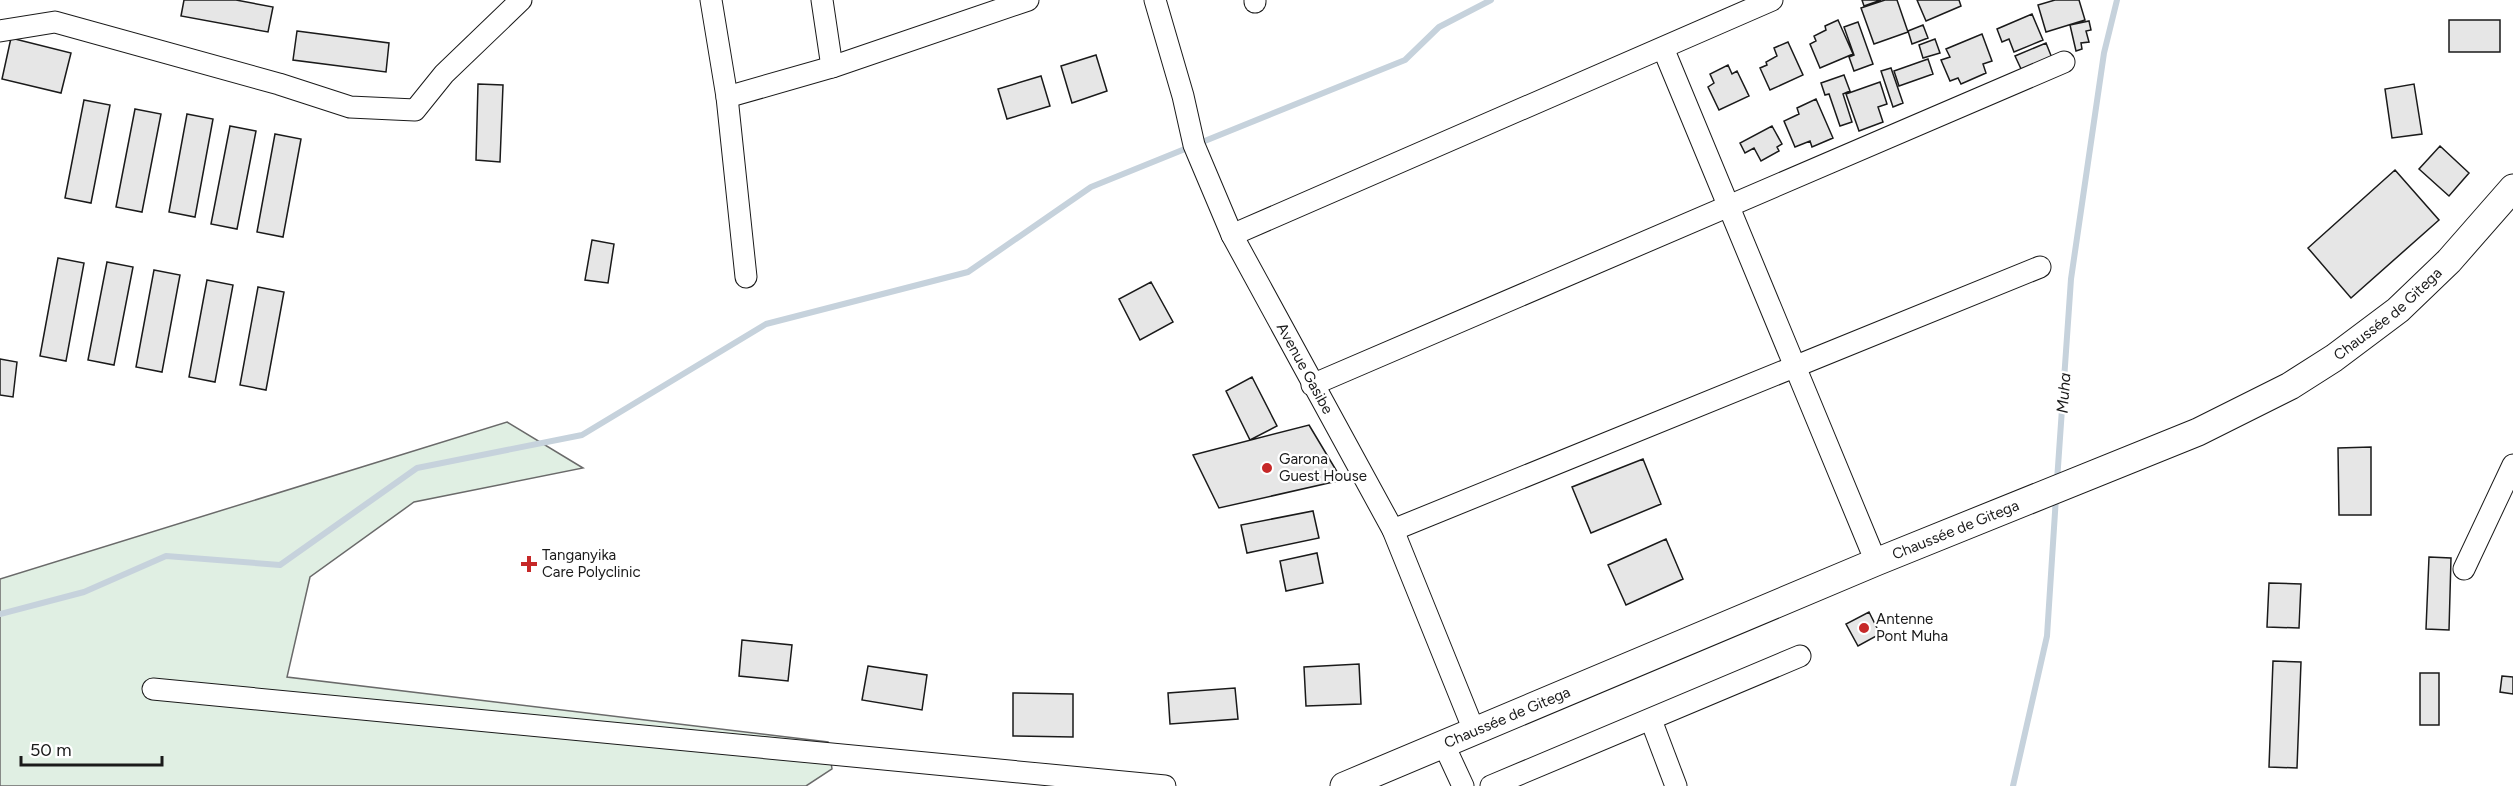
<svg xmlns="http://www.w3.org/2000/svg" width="2513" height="786" viewBox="0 0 2513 786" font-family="Figtree,sans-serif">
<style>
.green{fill:#e0efe3;stroke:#6a6a6a;stroke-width:1.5}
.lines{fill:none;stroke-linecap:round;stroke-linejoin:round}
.stream{stroke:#c6d2dc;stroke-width:6}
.building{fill:#e6e6e6;stroke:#1a1a1a;stroke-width:1.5}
.minor-casing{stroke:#1a1a1a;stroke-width:23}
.major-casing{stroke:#1a1a1a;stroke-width:29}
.minor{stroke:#fff;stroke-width:21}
.major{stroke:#fff;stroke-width:27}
.poi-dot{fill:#c62828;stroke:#fff;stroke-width:2}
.labels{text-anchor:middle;stroke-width:4.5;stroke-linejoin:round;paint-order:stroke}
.street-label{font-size:15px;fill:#1a1a1a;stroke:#fff}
.poi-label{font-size:15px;fill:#1a1a1a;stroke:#fff;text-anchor:start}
.water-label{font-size:16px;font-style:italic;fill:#1a1a1a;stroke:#fff}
</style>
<rect width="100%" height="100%" fill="#fff"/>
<path class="green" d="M507,422L583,468L414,502L310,577L287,677L828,742L832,769L806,786H0V579Z"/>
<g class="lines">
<path class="stream" d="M2057,481L2071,279L2104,53L2117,0
M0,614L84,592L166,556L280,565L417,468L582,435L766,324L968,272L1091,187L1405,60L1439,27L1491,0
M2013,786L2047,636L2056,497"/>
</g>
<path class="building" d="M184,0H236L273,7L268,32L181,16Z
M1862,0H1881L1864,6Z
M1885,0H1897L1908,32L1874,44L1861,8Z
M1917,0H1959L1961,6L1926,21Z
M2055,0H2079L2085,20L2046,32L2038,5Z
M2032,14L2043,40L2014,52L2009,39L2002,42L1997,29Z
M1838,20L1853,54L1820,68L1810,44L1816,41L1814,36L1826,30L1825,26Z
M2449,20H2500V52H2449Z
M2089,21L2091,30L2086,31L2089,42L2081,43L2082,49L2076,51L2070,25Z
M1858,22L1873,64L1854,71L1849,57L1854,55L1844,27Z
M1923,25L1928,38L1912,44L1908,31Z
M297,31L389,43L386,72L293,60Z
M1982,34L1992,61L1983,64L1986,73L1961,84L1958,78L1950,81L1941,60L1950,57L1946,49Z
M11,38L71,53L61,93L2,79Z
M1935,39L1940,53L1923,58L1919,45Z
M1788,42L1803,75L1770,90L1760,68L1767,65L1766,62L1777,56L1774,48Z
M2046,43L2052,58L2022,71L2015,56Z
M1096,55L1107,91L1072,103L1061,66Z
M1928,59L1933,74L1899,86L1894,71Z
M1728,65L1732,74L1737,71L1749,96L1719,110L1708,87L1714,83L1710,74Z
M1891,68L1903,103L1893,107L1881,71Z
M1844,75L1850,91L1843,94L1852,122L1840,126L1829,94L1825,95L1821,83Z
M1041,76L1050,106L1007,119L998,89Z
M1880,82L1887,104L1878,107L1883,122L1859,131L1846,94Z
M478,84L503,85L500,162L476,160Z
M2414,84L2422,134L2392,138L2385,89Z
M1816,99L1833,138L1812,147L1810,141L1795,147L1784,121L1799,114L1797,108Z
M84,100L110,105L91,203L65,198Z
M135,109L161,114L142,212L116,207Z
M187,114L213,119L195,217L169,212Z
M230,126L256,131L237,229L211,224Z
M1772,126L1782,144L1777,147L1779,151L1761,161L1754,148L1745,153L1740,143Z
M275,134L301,139L283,237L257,232Z
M2440,146L2469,173L2449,196L2419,169Z
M2395,170L2439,220L2351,298L2308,248Z
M592,240L614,244L608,283L585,280Z
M58,258L84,263L66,361L40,356Z
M107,262L133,267L114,365L88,360Z
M154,270L180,275L162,372L136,367Z
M207,280L233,285L215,382L189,377Z
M1151,282L1173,322L1140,340L1119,299Z
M258,287L284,292L266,390L240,385Z
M0,359L17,362L13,397L0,395Z
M1252,377L1277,426L1250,440L1226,391Z
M1309,425L1342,480L1219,508L1193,455Z
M2371,447V515H2339L2338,448Z
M1643,459L1661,504L1591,533L1572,487Z
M1313,511L1319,538L1247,553L1241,525Z
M1666,539L1683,579L1626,605L1608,565Z
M1317,553L1323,583L1286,591L1280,561Z
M2429,557L2451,558L2449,630L2426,629Z
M2269,583L2301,584L2299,628L2267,627Z
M1869,612L1880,634L1858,646L1846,624Z
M742,640L792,645L788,681L739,676Z
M2273,661L2301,662L2297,768L2269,767Z
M1359,664L1361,704L1306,706L1304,667Z
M868,666L927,675L922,710L862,700Z
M2420,673H2439V725H2420Z
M2502,676L2513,677V694L2500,692Z
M1235,688L1238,719L1170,724L1168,693Z
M1013,693L1073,694V737L1013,736Z"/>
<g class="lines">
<defs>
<g id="minor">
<path d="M711,0L727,97L746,277"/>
<path d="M822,0L832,67"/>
<path id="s1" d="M1155,0L1183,96L1194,145L1232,235L1393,530L1475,733"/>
<path d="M1255,2V0"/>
<path d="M0,31L55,22L279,84L350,107L415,110L444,74L521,0"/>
<path d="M1663,48L1876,562"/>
<path d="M727,97L832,67L1028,0"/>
<path d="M1232,235L1772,0"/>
<path d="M1312,385L2064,62"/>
<path d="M1393,530L2040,267"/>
<path d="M2464,569L2513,465"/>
<path d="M153,689L1165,786"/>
<path d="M1651,720L1676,786"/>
<path d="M1444,745L1463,786"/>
<path d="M1491,786L1800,656"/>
</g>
<g id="major">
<path id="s2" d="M1344,786L1876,562L2198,432L2290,386L2334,358L2398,310L2449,261L2513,188"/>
</g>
</defs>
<use href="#minor" class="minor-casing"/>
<use href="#major" class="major-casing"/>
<use href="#minor" class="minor"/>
<use href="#major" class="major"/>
</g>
<g class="poi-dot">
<circle cx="1267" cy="468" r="6"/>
<path d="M526 555h6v6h6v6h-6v6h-6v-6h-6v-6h6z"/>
<circle cx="1864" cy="628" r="6"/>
</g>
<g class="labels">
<g class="street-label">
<text dy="5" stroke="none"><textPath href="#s2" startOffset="1149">Chaussée de Gitega</textPath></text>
<text dy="5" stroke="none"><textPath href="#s1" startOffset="400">Avenue Gasibe</textPath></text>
<text dy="5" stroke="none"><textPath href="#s2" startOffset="663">Chaussée de Gitega</textPath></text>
<text dy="5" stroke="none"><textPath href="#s2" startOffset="177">Chaussée de Gitega</textPath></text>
</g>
<g class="poi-label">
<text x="1279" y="464">Garona<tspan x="1279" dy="17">Guest House</tspan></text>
<text x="542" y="560">Tanganyika<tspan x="542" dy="17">Care Polyclinic</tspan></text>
<text x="1876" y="624">Antenne<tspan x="1876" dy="17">Pont Muha</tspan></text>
</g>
<g class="water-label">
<text transform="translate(2063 393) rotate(-86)" y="6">Muha</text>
</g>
</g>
<path d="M21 756v9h141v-9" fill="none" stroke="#1a1a1a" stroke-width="3"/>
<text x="30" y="756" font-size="18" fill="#1a1a1a" stroke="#ffffff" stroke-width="4.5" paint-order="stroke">50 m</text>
</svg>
